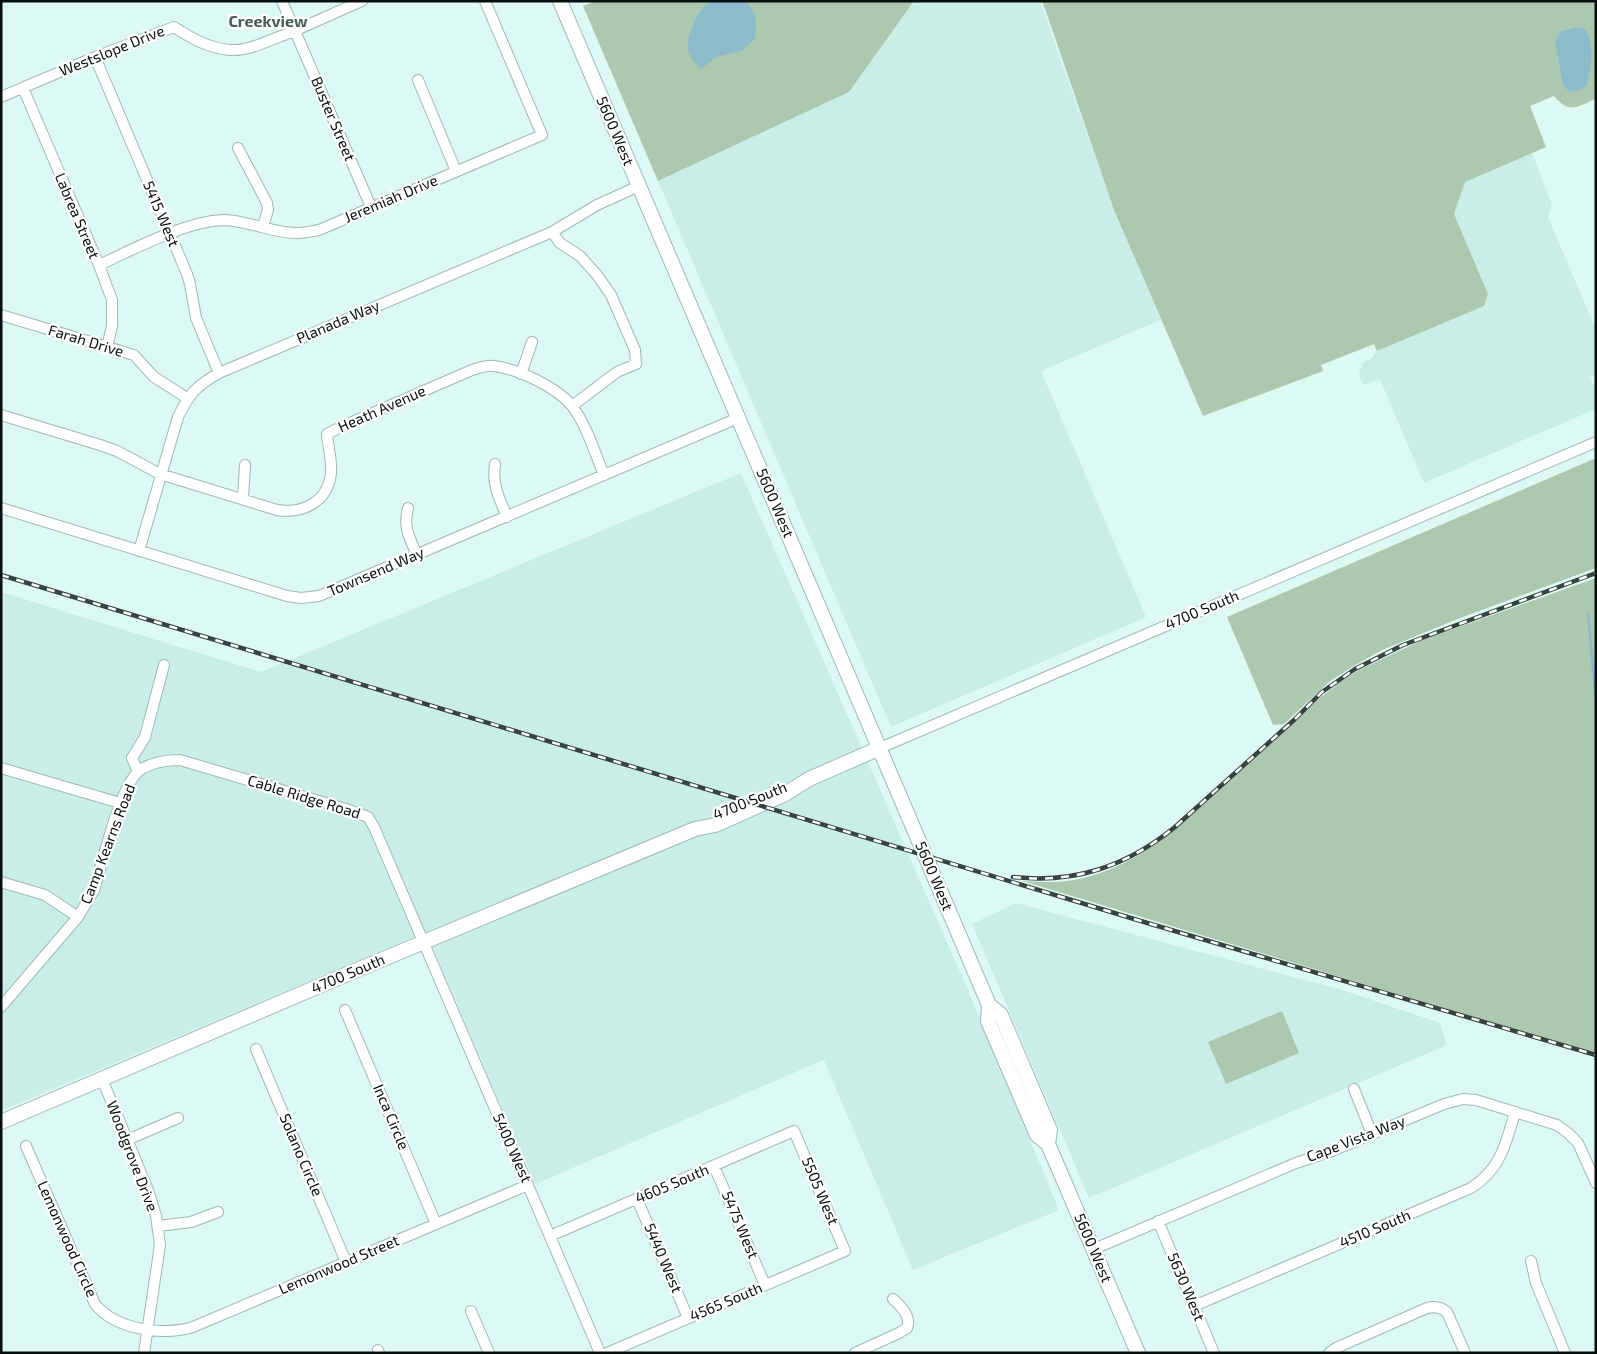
<svg xmlns="http://www.w3.org/2000/svg" width="1597" height="1354" viewBox="0 0 1597 1354" font-family="'Exo 2',sans-serif">
<style>
.built{fill:#c9eee8}
.green{fill:#acc8ae}
.water{fill:#8cbccc}
.lines{fill:none;stroke-linecap:round;stroke-linejoin:round}
.stream{stroke:#8cbccc;stroke-width:2.5}
.minor-casing{stroke:#9eb8b4;stroke-width:12}
.major-casing{stroke:#9eb8b4;stroke-width:16}
.minor{stroke:#fff;stroke-width:10}
.major{stroke:#fff;stroke-width:14}
.rail-casing{stroke:#364340;stroke-width:4.5}
.rail{stroke:#fff;stroke-width:2.5;stroke-dasharray:8;stroke-linecap:butt}
.labels{text-anchor:middle;stroke-width:4.5;stroke-linejoin:round;paint-order:stroke}
.street-label{font-size:15px;fill:#060f0d;stroke:#fff}
.neighbourhood-label{font-size:16px;font-weight:bold;fill:#455d59;stroke:#fff}
</style>
<rect width="100%" height="100%" fill="#ddf9f4"/>
<path class="built" d="M914,1H1040L1114,210L1161,320L1041,371L1146,617L891,727L658,181L849,92Z
M1532,153L1552,205L1548,217L1596,330V375L1590,377L1596,390V409L1424,483L1380,379L1363,385L1359,374L1363,362L1371,359L1377,351L1484,306L1488,294L1454,214L1465,181Z
M741,473L971,997L1059,1210L913,1270L824,1060L535,1184L426,932L1,1111V592L261,672Z
M1016,903L1339,989L1440,1023L1447,1045L1089,1198L972,924Z"/>
<path class="green" d="M596,1H914L849,92L658,181L583,6Z
M1042,1H1596V99C1577,107 1569,114 1554,96L1530,106L1546,147L1465,182L1454,214L1488,294L1484,306L1377,351L1374,344L1321,365L1323,371L1203,416L1114,210L1051,26Z
M1596,458V568L1460,618L1382,650L1352,667L1329,682L1284,724L1273,725L1227,617Z
M1596,578V1054L1022,881C1034,882 1046,882 1057,882C1104,879 1144,855 1179,826L1320,698L1343,680L1359,670L1420,641Z
M1282,1011L1299,1053L1226,1084L1208,1042Z"/>
<path class="water" d="M711,1H747L755,15L756,30L755,39L742,51L716,57L701,69C687,56 685,47 691,30C696,16 699,10 711,1Z
M1580,27C1597,31 1591,70 1587,85C1579,93 1571,94 1563,86L1555,41L1561,31Z"/>
<g class="lines">
<path class="stream" d="M1588,613L1596,704"/>
<defs>
<path id="minor" d="M282,1L371,207
M95,57L187,274L190,284L196,318L219,373
M418,80L456,171
M23,88L99,265L112,300V326L107,347
M1,97L95,57L174,27C191,38 208,48 230,50C249,51 267,41 284,35C311,24 336,12 362,1
M238,148L267,203L268,210L263,226
M552,232L560,243L580,256L597,275L611,295L635,350L636,364L617,372L572,406
M99,265C132,250 188,220 225,220C249,221 273,233 296,233C304,233 312,231 319,230L542,135L485,1
M1,315L134,355L154,377L187,398
M521,374L532,342
M1,415L100,445L117,451L160,474L277,510C303,514 328,502 331,473C332,460 328,447 327,434L345,425L472,370C479,368 486,365 494,366C518,369 557,387 572,406C586,424 595,453 604,475
M495,464C492,486 499,497 507,517
M243,499L245,465
M1,508L287,596L301,598L319,596L738,418
M408,508C403,527 409,537 417,555
M139,551L178,417C189,394 196,386 219,373L552,232L597,205L639,186
M880,748L1596,442
M1,768L120,803
M138,772L132,758L145,737L164,665
M1,882L45,895L78,917
M1,1007L78,917L94,890C102,864 120,786 139,771C151,762 166,760 180,760L346,809L368,817L374,827L600,1353
M345,1010L436,1224
M256,1049L346,1262
M102,1079L148,1190L156,1216L160,1245L144,1353
M1354,1089L1372,1134
M127,1140L178,1118
M26,1146L95,1304C116,1330 163,1336 193,1327L528,1185
M714,1166L765,1285
M637,1199L688,1318
M1158,1221L1214,1353
M158,1226L191,1222L218,1212
M550,1236L794,1131L845,1251L607,1353
M1094,1249L1296,1163L1332,1151L1444,1104L1463,1099L1476,1100L1557,1125L1568,1133L1578,1143L1596,1183
M1531,1261L1536,1283L1565,1353
M1194,1306L1471,1188C1501,1169 1506,1143 1515,1112
M471,1311L489,1353
M378,1350L379,1353
M855,1353L899,1333L907,1328C912,1317 901,1306 893,1299
M1329,1353L1336,1348L1427,1308C1435,1306 1441,1307 1447,1312L1465,1353"/>
<path id="major" d="M560,1L989,1005L988,1021L1037,1135L1048,1144
M989,1005L1001,1015L1050,1130L1048,1144L1138,1353
M1,1122L352,972L695,829L715,825L785,794L809,779L880,748"/>
</defs>
<use href="#minor" class="minor-casing"/>
<use href="#major" class="major-casing"/>
<use href="#minor" class="minor"/>
<use href="#major" class="major"/>
<defs>
<path id="rail" d="M1,575L1144,922L1596,1055
M1013,877C1075,884 1127,866 1175,827L1294,720L1322,692L1355,669L1403,645L1596,573"/>
</defs>
<use href="#rail" class="rail-casing"/>
<use href="#rail" class="rail"/>
</g>
<g class="labels">
<g class="street-label">
<text transform="translate(112 51) rotate(-22)" y="5">Westslope Drive</text>
<text transform="translate(333 119) rotate(67)" y="5">Buster Street</text>
<text transform="translate(615 131) rotate(67)" y="5">5600 West</text>
<text transform="translate(391 199) rotate(-23)" y="5">Jeremiah Drive</text>
<text transform="translate(161 214) rotate(67)" y="5">5415 West</text>
<text transform="translate(77 216) rotate(67)" y="5">Labrea Street</text>
<text transform="translate(338 322) rotate(-23)" y="5">Planada Way</text>
<text transform="translate(86 341) rotate(17)" y="5">Farah Drive</text>
<text transform="translate(382 409) rotate(-24)" y="5">Heath Avenue</text>
<text transform="translate(775 503) rotate(67)" y="5">5600 West</text>
<text transform="translate(376 572) rotate(-23)" y="5">Townsend Way</text>
<text transform="translate(1202 610) rotate(-23)" y="5">4700 South</text>
<text transform="translate(304 797) rotate(17)" y="5">Cable Ridge Road</text>
<text transform="translate(750 801) rotate(-22)" y="5">4700 South</text>
<text transform="translate(108 844) rotate(-69)" y="5">Camp Kearns Road</text>
<text transform="translate(934 876) rotate(67)" y="5">5600 West</text>
<text transform="translate(348 974) rotate(-23)" y="5">4700 South</text>
<text transform="translate(391 1117) rotate(67)" y="5">Inca Circle</text>
<text transform="translate(1356 1139) rotate(-21)" y="5">Cape Vista Way</text>
<text transform="translate(512 1148) rotate(66)" y="5">5400 West</text>
<text transform="translate(301 1155) rotate(67)" y="5">Solano Circle</text>
<text transform="translate(132 1156) rotate(69)" y="5">Woodgrove Drive</text>
<text transform="translate(672 1184) rotate(-23)" y="5">4605 South</text>
<text transform="translate(820 1191) rotate(67)" y="5">5505 West</text>
<text transform="translate(740 1225) rotate(67)" y="5">5475 West</text>
<text transform="translate(1375 1229) rotate(-23)" y="5">4510 South</text>
<text transform="translate(67 1239) rotate(66)" y="5">Lemonwood Circle</text>
<text transform="translate(1093 1248) rotate(67)" y="5">5600 West</text>
<text transform="translate(663 1258) rotate(67)" y="5">5440 West</text>
<text transform="translate(339 1265) rotate(-23)" y="5">Lemonwood Street</text>
<text transform="translate(1186 1287) rotate(67)" y="5">5630 West</text>
<text transform="translate(726 1302) rotate(-23)" y="5">4565 South</text>
</g>
<g class="neighbourhood-label">
<text x="268" y="27">Creekview</text>
</g>
</g>
<rect width="1597" height="1354" fill="none" stroke="#060f0d" stroke-width="5"/>
</svg>
